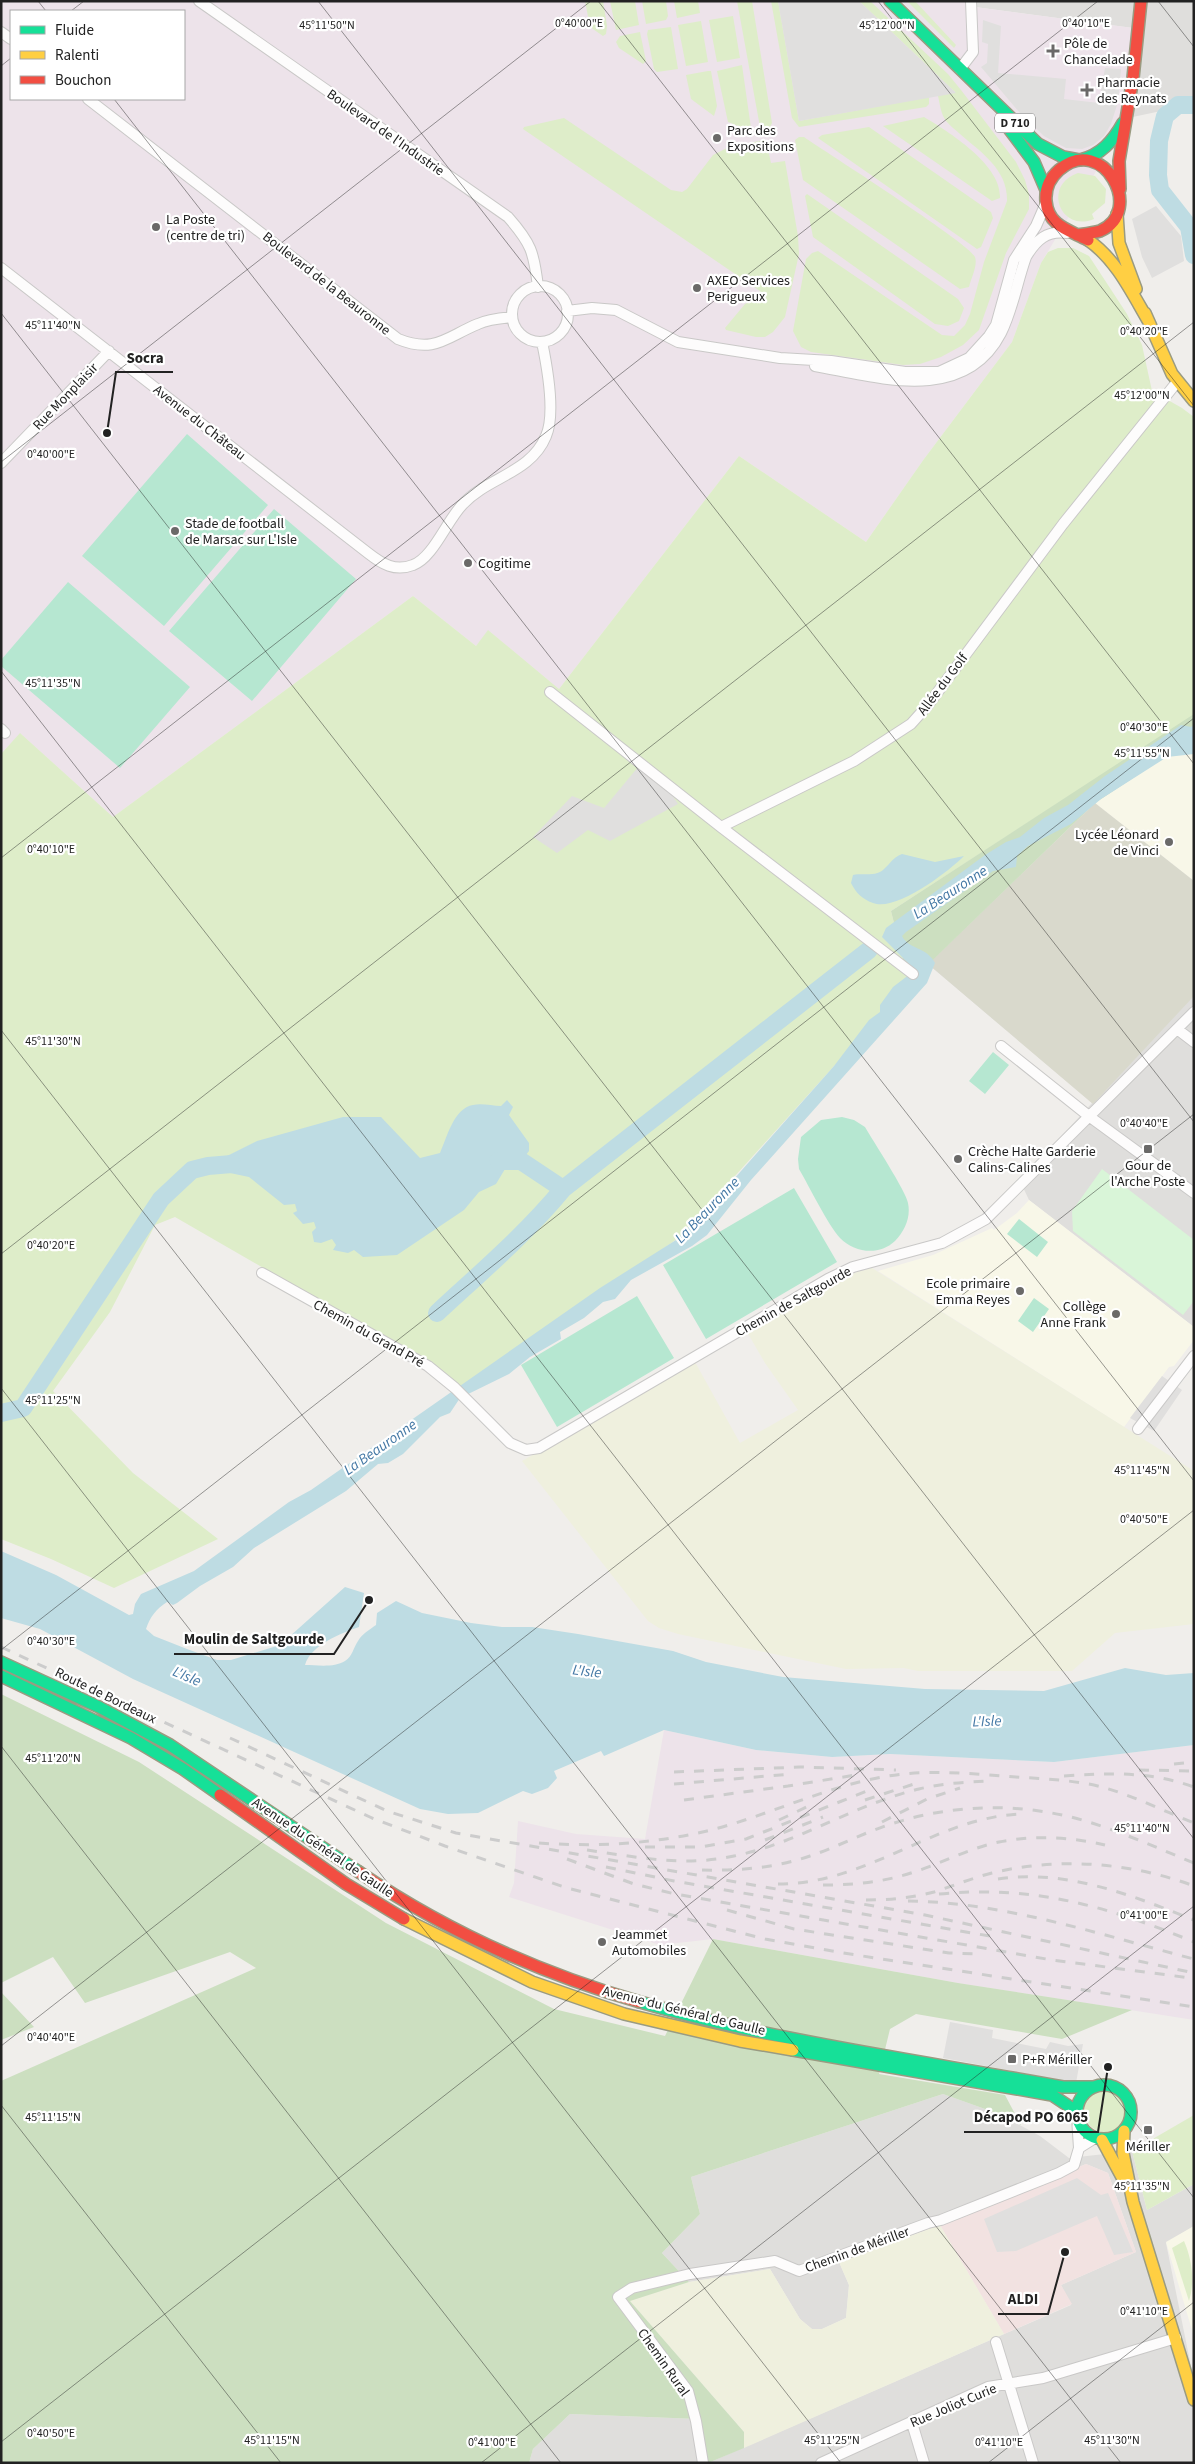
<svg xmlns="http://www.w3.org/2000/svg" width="1195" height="2464" viewBox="0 0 1195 2464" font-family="'Source Sans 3',sans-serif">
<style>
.residential{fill:#dfdedc}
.commercial{fill:#f2e2e1}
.industrial{fill:#ede3ea;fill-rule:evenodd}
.education{fill:#f8f7e8}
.construction{fill:#d9d9cc}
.farmland{fill:#eff0de}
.grass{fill:#deedc9}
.forest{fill:#ccdfc0}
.park{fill:#d9f5d8}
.pitch{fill:#b6e7d1}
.parking{fill:#e0dfde}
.water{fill:#bedce3}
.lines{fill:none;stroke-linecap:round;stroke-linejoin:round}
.river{stroke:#bedce3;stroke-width:18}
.street-casing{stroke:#c9c8c7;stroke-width:12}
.fast-casing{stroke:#9a9b81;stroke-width:14}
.slow-casing{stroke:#9a9b81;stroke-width:14}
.jam-casing{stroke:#9a9b81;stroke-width:14}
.street{stroke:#fdfcfc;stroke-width:10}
.fast{stroke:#16e098;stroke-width:11}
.slow{stroke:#ffcf43;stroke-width:11}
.jam{stroke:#f24e42;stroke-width:11}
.rail{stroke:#ccc;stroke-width:3;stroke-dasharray:10 10;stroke-linecap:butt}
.ticks{fill:none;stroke:#222;stroke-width:1;stroke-opacity:0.45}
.poi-dot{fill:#6a6968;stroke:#fff;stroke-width:2}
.labels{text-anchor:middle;stroke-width:4.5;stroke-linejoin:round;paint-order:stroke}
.shield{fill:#fff;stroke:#646464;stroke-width:1}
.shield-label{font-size:12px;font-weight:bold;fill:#222}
.poi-label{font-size:14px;fill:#222;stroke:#fff;text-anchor:start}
.street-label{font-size:14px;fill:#222;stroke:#fff}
.water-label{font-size:15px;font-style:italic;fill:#4478a5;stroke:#fff}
.ticks-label{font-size:12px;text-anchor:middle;fill:#222;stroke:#fff;stroke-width:4.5;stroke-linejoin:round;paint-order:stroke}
.leader{fill:none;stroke:#222;stroke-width:2}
.callout-dot{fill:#222;stroke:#fff;stroke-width:2}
.callout-label{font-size:15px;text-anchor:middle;font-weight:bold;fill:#222;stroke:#fff;stroke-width:4.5;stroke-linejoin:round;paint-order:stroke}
</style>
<rect width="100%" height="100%" fill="#f0eeeb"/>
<path class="residential" d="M974,1H1194V104L1128,118L1133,28L975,7Z
M1194,881V1327L1029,1200L1020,1181L1092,1103L928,964Z
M943,2094L999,2114L1040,2136L1069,2158L1132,2151L1147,2210L1194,2184V2226L1166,2243L1194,2381V2463H708L1071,2305L1061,2285L1136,2252L1108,2173L1086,2164L940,2225L839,2262L849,2285L846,2318L822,2329H812L800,2319L770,2269L689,2282L662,2253L700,2214L691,2177Z
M570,2414L698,2419L706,2463H529L533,2449Z"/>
<path class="commercial" d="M1086,2164L1108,2173L1136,2252L1061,2285L1072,2304L1004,2334L940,2225Z"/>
<path class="industrial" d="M1,1H974L975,7L1133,28L1128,118L1041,263L1012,342L924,459L866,542L739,456L559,689L489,631L476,646L413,596L113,817L21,734L1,753ZM11,11H184V99H11Z
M664,1730L756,1750L832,1757L890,1754L1054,1762L1194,1745V2020L958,1983L713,1939L660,1945L509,1897L514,1883L518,1821L576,1834L645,1839Z"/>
<path class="education" d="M1174,751L1194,753V881L1095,803Z
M1029,1200L1194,1327V1340L1174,1366L1169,1367L1124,1427L878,1271L933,1255L992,1228L994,1230L1017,1213Z
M1194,2226V2337L1166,2242Z"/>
<path class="construction" d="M1095,803L1194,881V996L1093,1104L928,964Z"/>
<path class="farmland" d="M872,1268L1194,1471V1624L1115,1633L1072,1671H918L904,1668L846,1669L678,1634L659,1628L648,1621L522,1461L695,1362L740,1443L798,1410L765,1363L747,1332L830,1284L854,1273Z
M940,2225L1004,2334L744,2448V2432L629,2300L689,2282L770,2269L800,2319L812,2329H822L846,2318L849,2285L839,2262Z"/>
<path class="grass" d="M585,1H603L607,26L606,34L603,36L590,27Z
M610,1H635L639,25L616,30Z
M642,1H666L668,16L666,20L646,24Z
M674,1H698L700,13L677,18Z
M737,1H752L772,123L770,127H760Z
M771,1H778L799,121L929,97V104L926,107L799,127L792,118Z
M859,1H870L948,74L961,90L1016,162L1025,180L1029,194V209L1006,253L979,330L963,345L941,357L920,364L903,365L811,352L801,347L793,331L806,259L812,253L818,251L942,335L954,336L965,325L970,314L984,262L1007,201C1008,170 982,153 960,134C956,130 950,126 946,121C941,114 940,105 938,96L955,92Z
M907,1H915L956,45L954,48Z
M733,16L740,58L717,62L709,20Z
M701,21L708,62L686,66L678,25Z
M671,27L678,69L657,72L654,69L647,34L648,30Z
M640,32L646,61L643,64L619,48L616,42L620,36Z
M742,65L751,128L748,130L728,122L717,71Z
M708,71H711L717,106L714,116L691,99L686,75Z
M924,117C949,132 1002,165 1000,198L992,201L883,126Z
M564,118L671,190L682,192L687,189L713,155L731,146L766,140L771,163L785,161L798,236L799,254L785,317L773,332L765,337H756L726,330L725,328L745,304L761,297L760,291L523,129L524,127Z
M869,127L991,212L993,218L981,247L977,249L818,138L822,135Z
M799,137H804C827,153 969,243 975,257C978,265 971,279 969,287L960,289L803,180L795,140Z
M1078,173L1095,176L1106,189L1105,203L1092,214L1094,219C1060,233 1042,185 1078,173Z
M807,194L958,299L964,308L959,321L948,326L935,324L813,237L805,196Z
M1058,248H1073L1089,256L1127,314L1142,345L1152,391L1182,408L1194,417L1193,716L891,911L909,983L680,1237L462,1387L428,1363L175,1217L155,1225L110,1312L53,1391L133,1473L218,1539L114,1588L51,1559L1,1539V754L20,733L113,817L413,596L476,646L488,630L559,689L739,456L866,542L924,459L1012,342L1041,263L1048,252Z
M1084 2111a21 21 0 1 1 42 0a21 21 0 1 1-42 0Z
M1194,2115V2184L1147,2210L1132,2151Z
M1184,2241C1192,2259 1195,2282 1189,2301L1172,2248Z"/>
<path class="forest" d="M1194,714V753L1174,751L1095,803L909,983L891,911Z
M1,1694L139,1762L386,1923L554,2009L665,2036L713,1939L958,1983L1132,2010L1062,2039L916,2014L890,2029L879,2074L1005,2095L1021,2125L999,2114L943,2094L691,2177L700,2214L662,2253L689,2282L630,2301L744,2432V2448L708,2463L698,2419L570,2414L533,2449L529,2463H1V2081L256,1968L230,1952L85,2003L53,1957L1,1983Z
M1,1992L34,2027L1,2040Z"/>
<path class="park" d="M1102,1169L1194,1240V1301L1183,1315L1073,1231L1072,1211Z"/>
<path class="pitch" d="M187,434L268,505L164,626L82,556Z
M274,509L356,579L252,701L169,631Z
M68,582L190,687L120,768L1,666V660Z
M993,1052L1009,1065L985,1094L969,1081Z
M842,1117L854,1120L865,1127C873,1141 906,1191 908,1203C911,1217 905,1231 895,1241C879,1256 855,1253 840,1238C828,1225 809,1186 799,1169L798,1159L801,1137L821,1120Z
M794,1188L837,1262L706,1339L663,1265Z
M1019,1219L1048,1242L1037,1257L1007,1234Z
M637,1296L674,1358L557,1427L521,1365Z
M1034,1298L1049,1309L1033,1332L1018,1321Z"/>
<path class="parking" d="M778,1H859L956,93L799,121Z
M983,20L1001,26L998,73L1066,79L1064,99L1099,103L1105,68L1121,69L1118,102L1111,124L1104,136L1093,145L1082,149L1066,148L1044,136L1020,113L981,67L987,63L988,44L982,42Z
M1156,206L1181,236L1184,261L1152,278L1142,257L1132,219Z
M639,766L669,790L678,804L610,841L588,830L557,853L533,837L572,796L604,808Z
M1162,1376L1182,1390L1154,1431L1130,1418Z
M950,2022L993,2030L992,2038L1046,2049L1050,2042L1068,2046L1083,2044L1076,2083L943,2058Z
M1077,2178L1101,2195L1108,2193L1133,2252L1114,2255L1097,2216L1016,2251L997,2252L984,2219Z"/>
<path class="water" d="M1181,725L1191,727L1194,725V754L1167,757L1101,799L1071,824L1028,846L1017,856L1016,867L993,871L906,932L902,936C909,950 926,946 935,963L927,983L751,1180L707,1235L692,1246L631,1280L615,1299L603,1302L584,1318L560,1332L561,1339L530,1357L509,1374L460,1398L450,1413L440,1417L403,1454L388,1463L378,1464L346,1491L254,1548L233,1567L200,1586L177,1603L173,1605L167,1602C156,1609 150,1617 146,1629L154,1636L187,1649L217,1660H231L280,1645L345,1587L364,1593L359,1627C341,1633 311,1645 305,1665C317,1665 334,1668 345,1661C353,1656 353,1648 358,1641C362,1634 369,1630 376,1625L377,1613L396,1601L422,1613L471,1623L502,1627H532L578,1634L673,1651L706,1662L783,1677L925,1689L1044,1691L1125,1668L1166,1675L1194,1673V1745L1054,1762L890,1754L832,1757L756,1750L664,1730L604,1756L601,1751L554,1771L557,1778L548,1788L532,1794L523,1791L478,1813L448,1814L420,1809L133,1679L40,1629L1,1618V1551L56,1575L129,1615L133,1614L135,1604L141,1594L194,1571L289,1502L311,1490L600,1288L676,1240L734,1179L834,1066L869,1020L880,1012V1005L893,987L910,974L908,963L882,937L886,928L985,855L1006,842L1020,837L1044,818L1068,805L1105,776Z
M902,854L935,862L964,856C948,872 896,912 873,903C862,899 856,893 851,883L853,875C862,873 877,877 884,869C891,863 892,858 902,854Z
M507,1100L513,1107L509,1115L529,1143V1151L521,1161L505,1169L496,1184L479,1192L464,1210L397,1255L363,1257L354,1250L348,1253L333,1250L336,1245L332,1239L321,1243L314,1242L312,1232L316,1228L314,1222L303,1224L293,1213L297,1211L295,1204L284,1205L249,1177L211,1169L207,1166L257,1141L343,1117H381L420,1158L440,1153C447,1137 454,1108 473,1105C482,1103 492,1106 501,1106Z"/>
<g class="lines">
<path class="river" d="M1194,105H1178L1165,116L1159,141L1158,175L1160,190L1189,227L1194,255
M498,1161H521L563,1189L869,950
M437,1313C480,1273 525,1235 563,1189
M1,1413L23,1408L161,1199L192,1170L208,1166L232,1164"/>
<defs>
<path id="street" d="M199,1L508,217C531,243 534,252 538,287
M1,32L11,39
M960,69L973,52L971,1
M88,99L398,339C435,354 446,337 478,324C488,319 501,318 512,317
M1,268L368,553C382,564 395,572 413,565C433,558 447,520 463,504C488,477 531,473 546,436C556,413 547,366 542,342
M512 314a28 28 0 1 1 56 0a28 28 0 1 1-56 0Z
M567,311L592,308L616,310L678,342L780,358L831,361L905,372H939L969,358L989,336L996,325L1014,260L1036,226L1046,203
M815,366C877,377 964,405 1001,333C1013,309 1017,282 1026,257C1036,240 1047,230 1067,233
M1,463L109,351
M550,692L721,827L913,974
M1,729L5,733
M721,827L854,761L911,724L928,705L1063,524L1177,382
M1177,1029L1194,1042
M1001,1046L1090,1117L1194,1193
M262,1273L428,1366L455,1388L510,1443L526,1450L539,1448L828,1279L853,1267L942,1243L986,1219L1194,1012
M1138,1429L1194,1356
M1077,2118L1079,2148L1095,2138
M996,2342L1033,2463
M912,2423L924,2463
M703,2463L696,2421L688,2391L618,2297L632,2288L690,2274L775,2261L799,2271L928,2223L941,2220L1059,2173L1074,2165L1079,2148
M821,2463L988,2387L1043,2378L1176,2338"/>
<path id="fast" d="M890,1L1038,144L1063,157L1079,160
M1007,126L1034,162L1046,190
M1080,160C1101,155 1113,141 1123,123
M1,1662L99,1707L170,1745L359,1872
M1,1676L131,1738L183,1769L220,1795
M640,2002C778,2042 922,2061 1063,2087H1094
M793,2050L1052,2095L1070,2107L1077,2118
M1077 2112a27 27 0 1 1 54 0a27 27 0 1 1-54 0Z"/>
<path id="slow" d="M1117,214L1119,243L1136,289
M1088,240C1116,259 1132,293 1149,322
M1145,313L1172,374L1194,401
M404,1919L532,1982L624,2014L740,2041L793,2050
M1124,2131L1123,2153L1133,2202L1194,2400
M1102,2140L1123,2179"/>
<path id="jam" d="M1120,189L1119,161L1133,78L1141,1
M1077,235C1084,234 1093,233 1100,231C1146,212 1103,132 1059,170C1050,178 1045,189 1046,201C1048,226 1069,230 1088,240
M220,1795L346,1884L404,1919
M359,1872C446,1931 539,1973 640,2002"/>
</defs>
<use href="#street" class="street-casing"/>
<use href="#fast" class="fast-casing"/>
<use href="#slow" class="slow-casing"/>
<use href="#jam" class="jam-casing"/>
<use href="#street" class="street"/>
<use href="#fast" class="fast"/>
<use href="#slow" class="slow"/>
<use href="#jam" class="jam"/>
<path class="rail" d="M1,1647L372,1818L445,1846L567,1888L765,1939L843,1953L1194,2007
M230,1738L387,1811L456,1833L925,1915L1194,1973
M1174,1764L1194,1762
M1139,1770L1194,1771
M674,1772L800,1767L896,1770
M1064,1776C1111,1773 1149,1771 1194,1787
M674,1784L791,1774
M684,1800L788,1786L862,1774
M865,1800L917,1783
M779,1820L813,1804
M882,1822L927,1799L960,1788
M765,1840L823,1817
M539,1843C595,1847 652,1844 707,1831C768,1816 826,1786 888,1776C931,1769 974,1774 1016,1777C1045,1779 1075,1780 1102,1787C1134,1796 1164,1811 1194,1823
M645,1847H701L746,1839L872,1789
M587,1850C636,1857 685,1867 734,1856C799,1843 855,1804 919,1789C943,1783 968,1782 991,1781
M567,1859L634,1884L675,1894L1052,1960L1191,1978
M606,1867L674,1881L995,1937
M702,1870C738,1871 775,1868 810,1856C837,1847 863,1833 891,1824C956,1803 1026,1802 1092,1823C1126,1834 1160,1849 1194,1863
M998,1879C1067,1869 1131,1895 1194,1920
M778,1884C869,1884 934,1818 1020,1814
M823,1885C855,1885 886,1882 917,1871C944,1862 970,1848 999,1842C1035,1835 1070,1837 1105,1845
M939,1894C1034,1885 1107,1906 1194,1942
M866,1900C888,1900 912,1898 934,1892C953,1886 972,1878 992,1873C1058,1857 1130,1862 1194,1886
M908,1901C1004,1902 1101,1935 1194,1959
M727,1910L794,1929L949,1953L981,1954"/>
</g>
<path class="ticks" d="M38,1L46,11M318,1L1194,1122M598,1L1194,764M878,1L1194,406M1158,1L1194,47M71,11L84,1M1,66L11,58M114,99L1194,1481M1,313L1194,1839M1,462L591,1M1,671L1194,2198M1,858L1098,1M1,1030L1121,2463M1,1254L1194,322M1,1388L841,2463M1,1650L1194,718M1,1746L561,2463M1,2046L1194,1114M1,2105L281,2463M1,2442L1194,1510M481,2463L1194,1906M988,2463L1194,2302"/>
<g class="poi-dot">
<path d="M1050.5 43.5h5v5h5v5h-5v5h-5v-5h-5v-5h5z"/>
<path d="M1084.5 82.5h5v5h5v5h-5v5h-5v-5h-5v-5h5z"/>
<circle cx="717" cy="138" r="5"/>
<circle cx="156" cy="227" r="5"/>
<circle cx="697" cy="288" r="5"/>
<circle cx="175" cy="531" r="5"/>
<circle cx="468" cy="563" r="5"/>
<circle cx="1169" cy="842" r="5"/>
<rect x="1143" y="1144" width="10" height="10" rx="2.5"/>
<circle cx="958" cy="1159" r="5"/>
<circle cx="1020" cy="1291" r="5"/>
<circle cx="1116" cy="1314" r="5"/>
<circle cx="602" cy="1942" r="5"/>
<rect x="1007" y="2054" width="10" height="10" rx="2.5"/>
<rect x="1143" y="2125" width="10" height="10" rx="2.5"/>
</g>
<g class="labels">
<rect class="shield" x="995" y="113.5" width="40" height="19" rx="4"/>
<g class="shield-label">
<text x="1015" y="127">D 710</text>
</g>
<g class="poi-label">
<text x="1064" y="48">Pôle de<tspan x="1064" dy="16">Chancelade</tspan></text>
<text x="1097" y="87">Pharmacie<tspan x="1097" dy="16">des Reynats</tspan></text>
<text x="727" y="135">Parc des<tspan x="727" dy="16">Expositions</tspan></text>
<text x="166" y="224">La Poste<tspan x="166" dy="16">(centre de tri)</tspan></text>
<text x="707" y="285">AXEO Services<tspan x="707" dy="16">Perigueux</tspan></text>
<text x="185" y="528">Stade de football<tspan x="185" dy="16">de Marsac sur L'Isle</tspan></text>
<text x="478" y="568">Cogitime</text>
<text x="1159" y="839" text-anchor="end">Lycée Léonard<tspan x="1159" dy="16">de Vinci</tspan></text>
<text x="968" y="1156">Crèche Halte Garderie<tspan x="968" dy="16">Calins-Calines</tspan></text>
<text x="1148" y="1170" text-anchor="middle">Gour de<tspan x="1148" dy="16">l'Arche Poste</tspan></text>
<text x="1010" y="1288" text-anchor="end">Ecole primaire<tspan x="1010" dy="16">Emma Reyes</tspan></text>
<text x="1106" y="1311" text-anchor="end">Collège<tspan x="1106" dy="16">Anne Frank</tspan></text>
<text x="612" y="1939">Jeammet<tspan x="612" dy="16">Automobiles</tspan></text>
<text x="1022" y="2064">P+R Mériller</text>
<text x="1148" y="2151" text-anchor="middle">Mériller</text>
</g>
<g class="street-label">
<text transform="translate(386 132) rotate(35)" y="5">Boulevard de l'Industrie</text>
<text transform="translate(327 283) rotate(38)" y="5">Boulevard de la Beauronne</text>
<text transform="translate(65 396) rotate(-46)" y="5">Rue Monplaisir</text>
<text transform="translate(200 422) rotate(38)" y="5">Avenue du Château</text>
<text transform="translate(942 684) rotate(-53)" y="5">Allée du Golf</text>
<text transform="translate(793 1301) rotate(-29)" y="5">Chemin de Saltgourde</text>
<text transform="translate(369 1333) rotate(29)" y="5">Chemin du Grand Pré</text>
<text transform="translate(106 1695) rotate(26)" y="5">Route de Bordeaux</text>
<text transform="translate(323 1847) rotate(34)" y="5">Avenue du Général de Gaulle</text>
<text transform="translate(684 2010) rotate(14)" y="5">Avenue du Général de Gaulle</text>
<text transform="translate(857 2249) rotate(-20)" y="5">Chemin de Mériller</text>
<text transform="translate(664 2362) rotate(55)" y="5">Chemin Rural</text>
<text transform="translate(953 2405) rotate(-23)" y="5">Rue Joliot Curie</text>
</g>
<g class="water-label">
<text transform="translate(950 892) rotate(-33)" y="5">La Beauronne</text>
<text transform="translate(707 1210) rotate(-46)" y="5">La Beauronne</text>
<text transform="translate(380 1447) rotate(-35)" y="5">La Beauronne</text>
<text transform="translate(587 1671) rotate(7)" y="5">L'Isle</text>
<text transform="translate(187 1676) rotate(23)" y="5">L'Isle</text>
<text transform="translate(987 1721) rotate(-2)" y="5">L'Isle</text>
</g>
</g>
<g class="ticks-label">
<text x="579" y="27">0°40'00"E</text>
<text x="1086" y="27">0°40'10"E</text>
<text x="887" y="29">45°12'00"N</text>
<text x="327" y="29">45°11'50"N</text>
<text x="53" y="329">45°11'40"N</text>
<text x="1144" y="335">0°40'20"E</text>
<text x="1142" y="399">45°12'00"N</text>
<text x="51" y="458">0°40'00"E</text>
<text x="53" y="687">45°11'35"N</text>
<text x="1144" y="731">0°40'30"E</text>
<text x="1142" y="757">45°11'55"N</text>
<text x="51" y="853">0°40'10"E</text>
<text x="53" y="1045">45°11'30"N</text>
<text x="1144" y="1127">0°40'40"E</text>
<text x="51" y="1249">0°40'20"E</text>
<text x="53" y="1404">45°11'25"N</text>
<text x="1142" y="1474">45°11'45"N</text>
<text x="1144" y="1523">0°40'50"E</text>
<text x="51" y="1645">0°40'30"E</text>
<text x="53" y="1762">45°11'20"N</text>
<text x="1142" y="1832">45°11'40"N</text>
<text x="1144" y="1919">0°41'00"E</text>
<text x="51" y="2041">0°40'40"E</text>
<text x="53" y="2121">45°11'15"N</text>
<text x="1142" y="2190">45°11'35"N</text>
<text x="1144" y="2315">0°41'10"E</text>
<text x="51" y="2437">0°40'50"E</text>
<text x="272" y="2444">45°11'15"N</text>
<text x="832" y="2444">45°11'25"N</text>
<text x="1112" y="2444">45°11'30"N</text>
<text x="492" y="2446">0°41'00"E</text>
<text x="999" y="2446">0°41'10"E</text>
</g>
<path class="leader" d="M107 433L116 372H173M369 1600L334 1654H174M1108 2067L1098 2132H964M1065 2252L1048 2314H998"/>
<g class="callout-dot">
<circle cx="107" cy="433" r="5"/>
<circle cx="369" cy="1600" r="5"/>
<circle cx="1108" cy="2067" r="5"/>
<circle cx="1065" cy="2252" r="5"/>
</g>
<g class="callout-label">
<text x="145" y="363">Socra</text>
<text x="254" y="1644">Moulin de Saltgourde</text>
<text x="1031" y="2122">Décapod PO 6065</text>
<text x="1023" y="2304">ALDI</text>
</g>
<rect width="1195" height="2464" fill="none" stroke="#222222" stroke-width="5"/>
<rect x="10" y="10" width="175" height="90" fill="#ffffff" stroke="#a7a7a7"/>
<rect x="20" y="26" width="25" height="8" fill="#16e098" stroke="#a7a7a7"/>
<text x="55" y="35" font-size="15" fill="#222222">Fluide</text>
<rect x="20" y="51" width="25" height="8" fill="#ffcf43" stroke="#a7a7a7"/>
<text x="55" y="60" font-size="15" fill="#222222">Ralenti</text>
<rect x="20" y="76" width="25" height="8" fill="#f24e42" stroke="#a7a7a7"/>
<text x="55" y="85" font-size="15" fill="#222222">Bouchon</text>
</svg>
